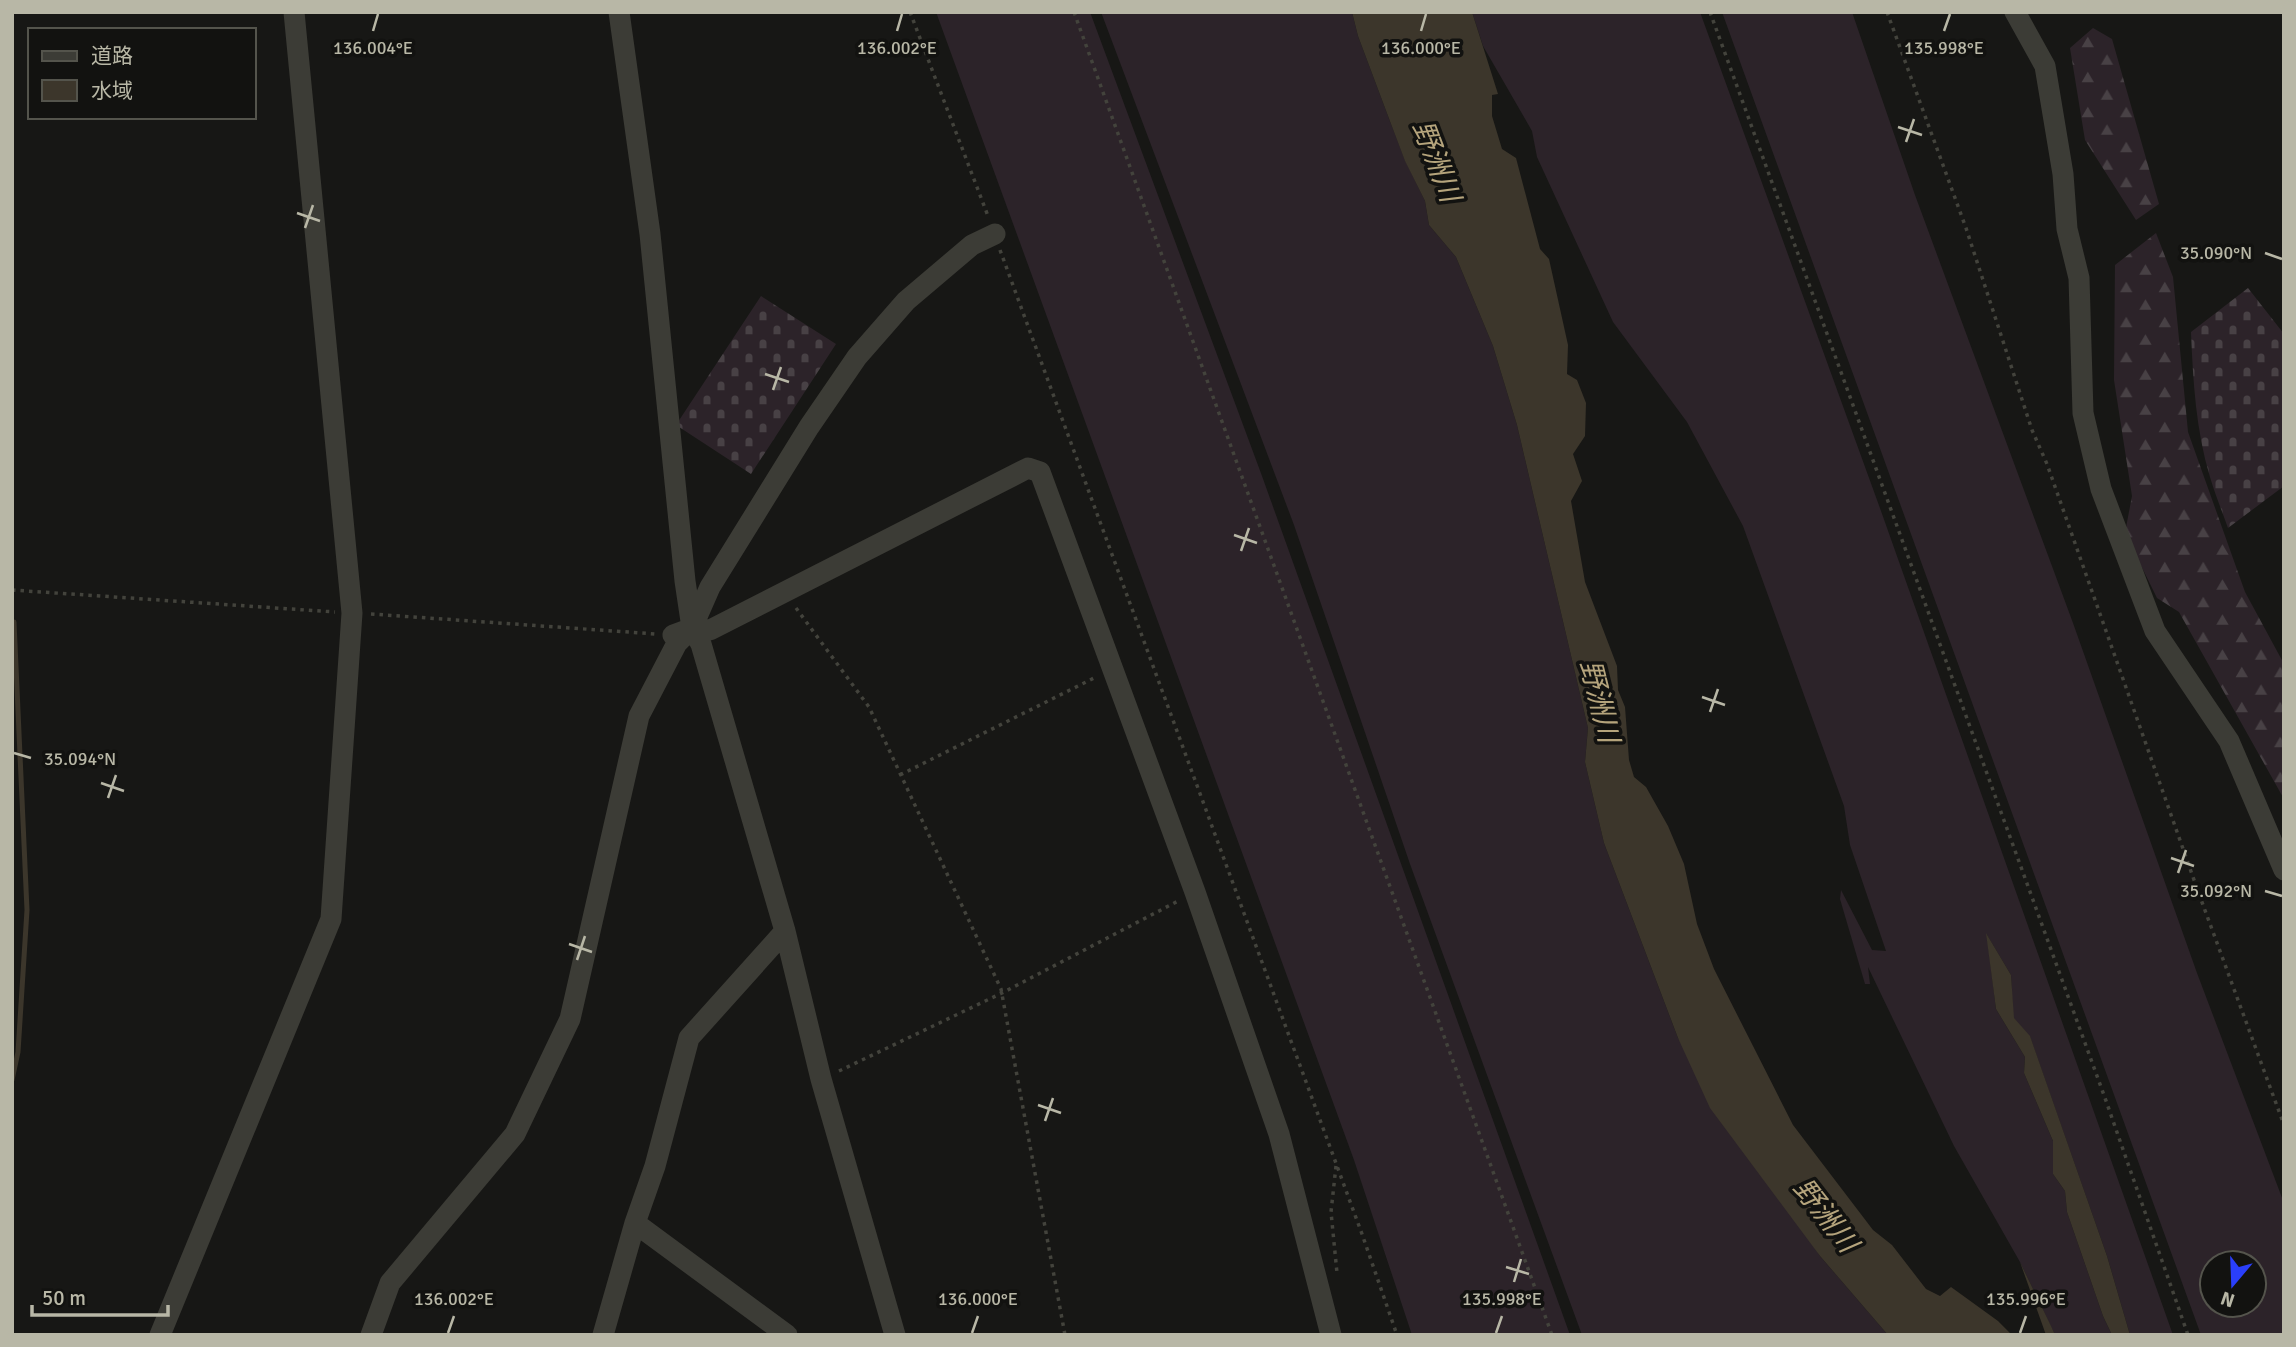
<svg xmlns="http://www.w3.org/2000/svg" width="2296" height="1347" viewBox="0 0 2296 1347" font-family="Signika,'Noto Sans JP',sans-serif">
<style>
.grass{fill:#2c2329;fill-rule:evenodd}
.forest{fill:url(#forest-firs)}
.cemetery{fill:url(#cemetery-stones)}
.water{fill:#3c362b}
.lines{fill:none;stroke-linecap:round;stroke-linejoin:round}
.stream{stroke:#3c362b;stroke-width:5}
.path{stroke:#43433c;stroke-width:3.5;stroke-dasharray:3.5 5;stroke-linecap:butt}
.street{stroke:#3c3c36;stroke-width:21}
.ticks{fill:none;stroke:#b8b7a6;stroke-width:2.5}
.labels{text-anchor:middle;stroke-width:7;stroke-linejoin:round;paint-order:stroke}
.water-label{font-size:28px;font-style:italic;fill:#b5a47c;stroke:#121210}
.ticks-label{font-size:18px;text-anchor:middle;fill:#b8b7a6;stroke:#121210;stroke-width:7;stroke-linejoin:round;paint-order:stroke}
</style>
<defs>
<pattern id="forest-firs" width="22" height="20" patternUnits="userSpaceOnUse" patternTransform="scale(1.75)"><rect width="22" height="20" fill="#2c2329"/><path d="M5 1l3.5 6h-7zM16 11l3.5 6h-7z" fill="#484145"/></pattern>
<pattern id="cemetery-stones" width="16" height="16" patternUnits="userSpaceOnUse" patternTransform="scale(1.75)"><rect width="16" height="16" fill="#2c2329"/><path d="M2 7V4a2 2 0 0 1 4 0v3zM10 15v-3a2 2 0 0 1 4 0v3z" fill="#484145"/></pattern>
</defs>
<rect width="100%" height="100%" fill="#171715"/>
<path class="grass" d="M936,12H1090L1262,476L1570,1335H1412L1354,1160Z
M1101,12H1352L1358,36L1388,116L1405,160L1425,201L1429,225L1456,257L1493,346L1517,425L1588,728L1585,762L1604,843L1678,1038L1820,1256L1888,1335H1582L1410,864L1294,525Z
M1472,12H1700L1881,511L2173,1335H2130L2107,1256L2030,1037L2013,1018L2011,975L1987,935L1996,1009L2025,1057L2024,1073L2053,1141V1174L2065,1191L2067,1212L2103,1316L2112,1335H2055L2020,1262L1954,1146L1868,967L1870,984H1865L1840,899L1841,890L1872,950L1886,951L1850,845L1844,806L1743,526L1687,422L1613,322L1537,157L1532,131L1483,46Z
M1722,12H1852L1915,195L2073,623L2197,973L2284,1203V1335H2201ZM2212,1263H2254V1305H2212Z"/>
<path class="forest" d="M2093,28L2112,39L2159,204L2136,220L2085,140L2070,48Z
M2156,233L2173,277L2188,432L2245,592L2284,664V799L2179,612L2157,598L2125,533L2132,496L2114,380L2115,265Z"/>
<path class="cemetery" d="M2248,288L2284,334V486L2228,528C2222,511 2215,494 2210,477C2196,431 2193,381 2191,332Z
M761,296L836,344L751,474L676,425Z"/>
<path class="water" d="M1352,12H1472L1498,94L1492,95V116L1502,149L1516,158L1540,249L1549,259L1568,345L1567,374L1577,380L1586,403L1585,436L1573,454L1582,481L1571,501L1585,582L1617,666L1618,690L1625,707L1629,760L1634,777L1646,787L1668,826L1684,864L1697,924L1714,969L1793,1125L1873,1230L1892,1245L1926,1289L1940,1296L1951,1287L1998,1321L2012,1335H1888L1820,1256L1710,1108L1678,1038L1604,843L1585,762L1588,728L1517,425L1493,346L1456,257L1429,225L1425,201L1405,161L1388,116L1358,36Z
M1986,933L2011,975L2014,1018L2030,1036L2107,1256L2130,1335H2112L2103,1316L2067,1212L2065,1191L2053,1174V1141L2024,1073L2025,1057L1996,1009Z
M2020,1262L2052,1328L2055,1335H2046Z"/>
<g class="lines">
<path class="stream" d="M12,1080L18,1052L27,910L14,622"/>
<path class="path" d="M910,12L988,216
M1074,12L1552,1335
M1710,12L2105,1098L2188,1335
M1887,12L1966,228L2032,430L2047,464L2199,894L2284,1125
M1000,250L1362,1234L1397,1335
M12,590L335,612
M796,608L869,707L1001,989L1065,1335
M371,614L656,634
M900,775L1096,677
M839,1071L1002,993L1180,900
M1336,1166L1331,1212L1337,1273"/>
<path class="street" d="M619,12L650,234L685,581L692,628L701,644L785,931L821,1079L895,1335
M2015,12L2045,66L2063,174L2067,229L2079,278L2083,413L2101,489L2155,631L2229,741L2284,870
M673,635L692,628L710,630L1028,468L1040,472L1195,892L1279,1134L1331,1335
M635,1223L787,1335
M160,1335L331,919L352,613L294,12
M371,1335L390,1283L515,1134L570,1019L639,716L677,643L692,628L710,587L809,427L857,357L906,301L972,245L995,234
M603,1335L635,1223L655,1166L689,1038L785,931"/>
</g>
<path class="ticks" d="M373,31L378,14M897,31L902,14M1421,31L1426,14M1944,31L1950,14M1898,127L1922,135M1906,142L1914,119M297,213L320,221M305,228L313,205M2265,253L2282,259M765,374L789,382M773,390L781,367M1234,535L1257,543M1241,551L1249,528M1702,697L1725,705M1710,712L1718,689M14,753L31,758M101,783L124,791M108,798L116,775M2171,858L2194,866M2178,873L2186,850M2265,891L2282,896M569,944L592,952M577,960L585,936M1038,1105L1061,1113M1045,1121L1053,1098M1506,1267L1529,1274M1514,1282L1521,1259M448,1333L454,1316M972,1333L978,1316M1496,1333L1502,1316M2020,1333L2026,1316"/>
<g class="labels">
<g class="water-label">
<text transform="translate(1437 161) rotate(69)" y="10">野洲川</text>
<text transform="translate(1600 701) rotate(76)" y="10">野洲川</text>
<text transform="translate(1826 1215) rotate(52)" y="10">野洲川</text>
</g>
</g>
<g class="ticks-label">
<text x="373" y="54">136.004°E</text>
<text x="897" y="54">136.002°E</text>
<text x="1944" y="54">135.998°E</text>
<text x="1421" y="54">136.000°E</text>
<text x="2216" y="259">35.090°N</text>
<text x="80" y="765">35.094°N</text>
<text x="2216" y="897">35.092°N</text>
<text x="454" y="1305">136.002°E</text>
<text x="978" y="1305">136.000°E</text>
<text x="1502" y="1305">135.998°E</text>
<text x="2026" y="1305">135.996°E</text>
</g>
<rect width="2296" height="1347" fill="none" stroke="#b8b7a6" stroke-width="28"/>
<rect x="28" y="28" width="228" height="91" fill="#121210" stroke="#54544c" stroke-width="2"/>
<rect x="42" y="51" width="35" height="10" fill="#3c3c36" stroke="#54544c" stroke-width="2"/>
<text x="91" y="63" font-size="21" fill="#b8b7a6">道路</text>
<rect x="42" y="80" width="35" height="21" fill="#3c362b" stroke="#54544c" stroke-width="2"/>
<text x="91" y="98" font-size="21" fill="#b8b7a6">水域</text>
<g transform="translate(2233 1284) rotate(199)"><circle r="33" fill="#121210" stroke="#54544c" stroke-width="2"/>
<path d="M0-5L12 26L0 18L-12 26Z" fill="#2a3ffa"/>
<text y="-10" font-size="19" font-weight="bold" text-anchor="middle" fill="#b8b7a6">N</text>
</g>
<path d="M32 1305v10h136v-10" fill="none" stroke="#b8b7a6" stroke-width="3.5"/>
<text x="42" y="1305" font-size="21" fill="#b8b7a6" stroke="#121210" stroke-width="5" paint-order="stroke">50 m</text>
</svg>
